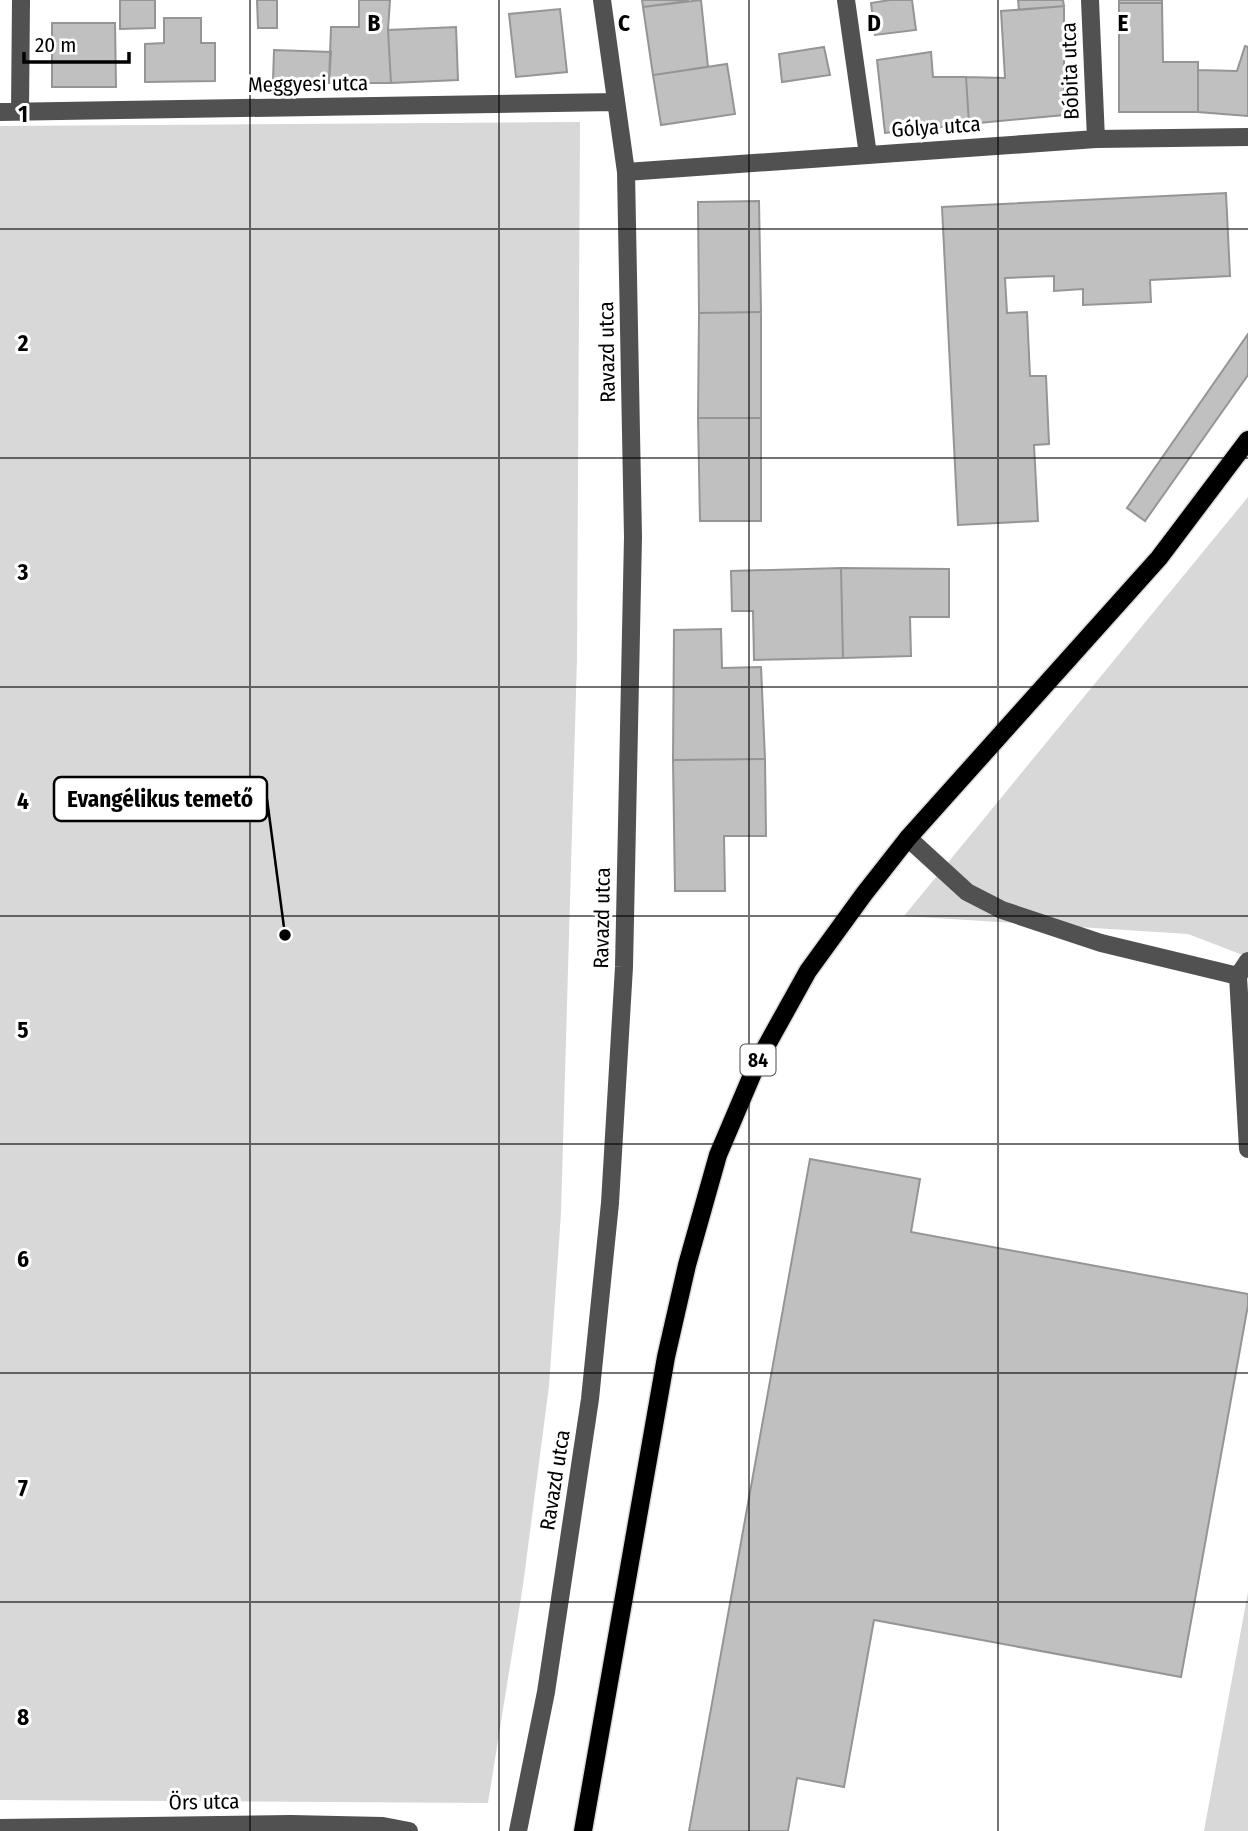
<svg xmlns="http://www.w3.org/2000/svg" width="1248" height="1831" viewBox="0 0 1248 1831" font-family="'Fira Sans Condensed',sans-serif">
<style>
.green{fill:#d8d8d8}
.building{fill:#c0c0c0;stroke:#959595;stroke-width:2}
.lines{fill:none;stroke-linecap:round;stroke-linejoin:round}
.major-casing{stroke:#dbdbdb;stroke-width:21}
.minor{stroke:#515151;stroke-width:18}
.major{stroke:#000;stroke-width:18}
.grid{fill:none;stroke:#000;stroke-width:2;stroke-opacity:0.55}
.labels{text-anchor:middle;stroke-width:6;stroke-linejoin:round;paint-order:stroke}
.shield{fill:#fff;stroke:#4c4c4c;stroke-width:2}
.shield-label{font-size:19px;font-weight:bold;fill:#000}
.street-label{font-size:21px;fill:#000;stroke:#fff}
.grid-label{font-size:23px;text-anchor:middle;font-weight:bold;fill:#000;stroke:#fff;stroke-width:6;stroke-linejoin:round;paint-order:stroke}
.leader{fill:none;stroke:#000;stroke-width:2.5}
.callout-dot{fill:#000;stroke:#fff;stroke-width:2.5}
.callout{fill:#fff;stroke:#000;stroke-width:2.5}
.callout-label{font-size:23px;text-anchor:middle;font-weight:bold;fill:#000}
</style>
<rect width="100%" height="100%" fill="#fff"/>
<path class="green" d="M580,122L577,658L561,1213L549,1386L523,1585L488,1803L0,1800V126Z
M1248,497V957L1188,934L904,916Z
M1248,1592V1831H1204Z"/>
<path class="building" d="M120,0H155V28L120,29Z
M257,0H277V28H258Z
M359,0H390L388,30L391,83H329L331,27H359Z
M642,0H688V1L643,7Z
M701,0L708,67L653,75L643,7Z
M890,0H912L916,30L875,35L871,3Z
M1018,0H1063L1064,6L1019,10Z
M1119,0H1162V3H1119Z
M1119,3H1162L1163,62H1198V112H1119Z
M1064,6V115L969,124L966,77L1005,78L1001,11Z
M560,9L567,72L516,77L509,14Z
M164,18H201V43H215V81L145,82V44L164,43Z
M52,23H115L116,87H52Z
M456,27L458,80L391,83L388,30Z
M1245,46L1248,47V116L1198,112V70L1237,71Z
M824,47L830,75L782,82L779,54Z
M274,50L331,52L329,83L273,81Z
M931,52L933,77H966L969,124L885,133L877,60Z
M727,64L735,114L661,125L653,75Z
M1226,193L1230,276L1150,280L1151,302L1083,305V289L1054,291V276L1005,278L1007,313L1027,312L1030,376H1046L1049,444L1034,445L1038,521L958,525L942,207Z
M759,201L761,312L699,313L698,202Z
M761,312V418H698L699,313Z
M1248,334V375L1145,521L1127,508Z
M698,418H761V521H700Z
M841,568L949,569V617H910L911,656L843,658Z
M841,568L843,658L754,660L753,611H732L731,571Z
M721,629L722,668L761,667L765,759L673,760L674,630Z
M765,759L766,836H724L725,891H675L673,760Z
M810,1159L920,1179L911,1232L1248,1294V1305L1181,1677L874,1620L844,1787L797,1778L788,1831H689Z"/>
<g class="lines">
<defs>
<path id="major" d="M583,1831L666,1357L687,1265L718,1155L758,1061L808,971L864,894L908,838L1159,558L1248,440"/>
</defs>
<use href="#major" class="major-casing"/>
<path class="minor" d="M846,0L868,155
M1090,0L1096,139
M0,112L616,102
M20,112L21,0
M626,172L1096,139L1248,137
M908,838L967,892L1002,910L1101,943L1238,976L1248,1149
M1238,976L1248,961
M0,1828L291,1824L383,1826L409,1831
M518,1831L546,1692L590,1399L610,1203L624,967L633,537L626,172L602,0"/>
<use href="#major" class="major"/>
</g>
<path class="grid" d="M250,0V1831M499,0V1831M749,0V1831M998,0V1831M0,229H1248M0,458H1248M0,687H1248M0,916H1248M0,1144H1248M0,1373H1248M0,1602H1248"/>
<g class="labels">
<rect class="shield" x="740.5" y="1044.5" width="35" height="31" rx="5"/>
<g class="shield-label">
<text x="758" y="1067">84</text>
</g>
<g class="street-label">
<text transform="translate(1070 71) rotate(-92)" y="7">Bóbita utca</text>
<text transform="translate(308 84) rotate(-1)" y="7">Meggyesi utca</text>
<text transform="translate(936 127) rotate(-4)" y="7">Gólya utca</text>
<text transform="translate(607 352) rotate(-91)" y="7">Ravazd utca</text>
<text transform="translate(602 918) rotate(-89)" y="7">Ravazd utca</text>
<text transform="translate(555 1480) rotate(-81)" y="7">Ravazd utca</text>
<text transform="translate(204 1802) rotate(-1)" y="7">Örs utca</text>
</g>
</g>
<g class="grid-label">
<text x="374" y="31">B</text>
<text x="624" y="31">C</text>
<text x="874" y="31">D</text>
<text x="1123" y="31">E</text>
<text x="23" y="122">1</text>
<text x="23" y="351">2</text>
<text x="23" y="580">3</text>
<text x="23" y="809">4</text>
<text x="23" y="1038">5</text>
<text x="23" y="1267">6</text>
<text x="23" y="1496">7</text>
<text x="23" y="1725">8</text>
</g>
<path class="leader" d="M285 935L267 799"/>
<circle class="callout-dot" cx="285" cy="935" r="7"/>
<rect class="callout" x="54" y="777" width="213" height="44" rx="7"/>
<g class="callout-label">
<text x="160" y="807">Evangélikus temető</text>
</g>
<path d="M24 52v10h105v-10" fill="none" stroke="#000000" stroke-width="3.5"/>
<text x="35" y="52" font-size="21" fill="#000000" stroke="#ffffff" stroke-width="5" paint-order="stroke">20 m</text>
</svg>
